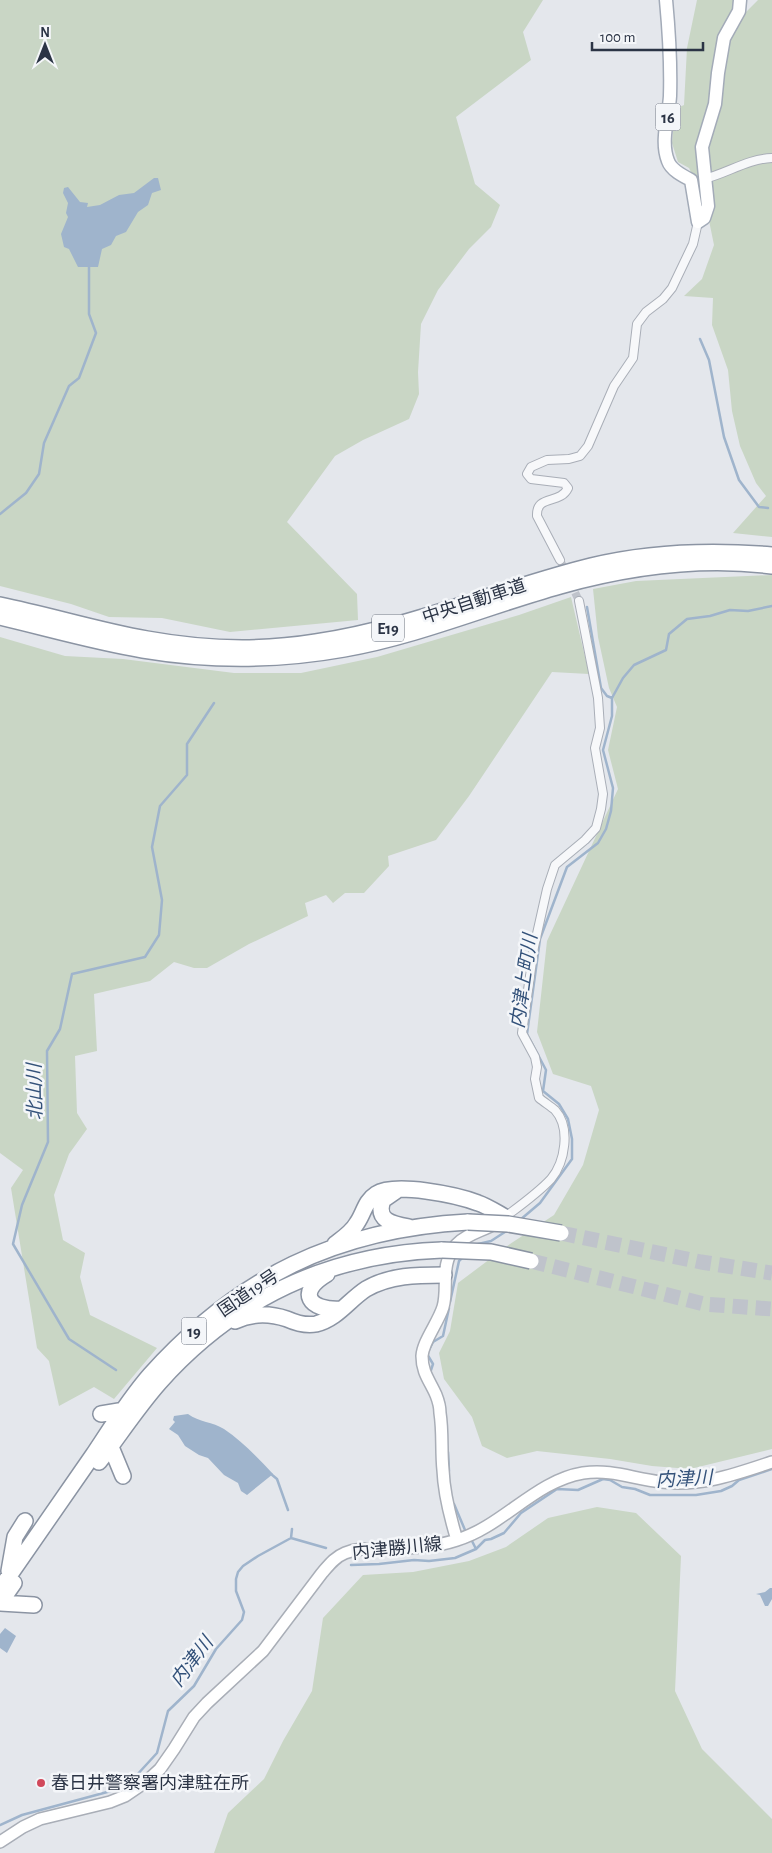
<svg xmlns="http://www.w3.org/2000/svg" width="772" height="1853" viewBox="0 0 772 1853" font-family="'Alegreya Sans','Noto Sans JP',sans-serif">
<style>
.green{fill:#c9d6c5}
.water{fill:#9fb4cc}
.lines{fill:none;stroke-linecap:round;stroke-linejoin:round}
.stream{stroke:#9fb4cc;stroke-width:2.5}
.street-tunnel{stroke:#bfc3cb;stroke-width:8;stroke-dasharray:8 4;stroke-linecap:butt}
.highway-tunnel{stroke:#bfc3cb;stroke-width:15;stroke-dasharray:15 8;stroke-linecap:butt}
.street-casing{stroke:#a9aeb7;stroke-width:10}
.secondary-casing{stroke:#a9aeb7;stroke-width:14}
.primary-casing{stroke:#a3abb8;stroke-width:15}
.highway-casing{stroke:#8b94a3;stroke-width:18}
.street{stroke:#f7f8fa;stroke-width:8}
.secondary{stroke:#fff;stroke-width:11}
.primary{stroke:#fff;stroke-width:12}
.highway{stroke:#fff;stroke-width:15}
.highway-bridge-casing{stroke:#8b94a3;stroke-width:18;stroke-linecap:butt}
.highway-bridge{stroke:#fff;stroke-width:15}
.poi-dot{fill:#d1495b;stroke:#f4f6f9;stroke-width:2}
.labels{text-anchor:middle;stroke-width:5;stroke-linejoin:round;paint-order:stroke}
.shield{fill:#f4f6f9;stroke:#676e7b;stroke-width:1}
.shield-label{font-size:16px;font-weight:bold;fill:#2b3445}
.street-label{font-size:18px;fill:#2b3445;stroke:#f4f6f9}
.poi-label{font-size:18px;fill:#2b3445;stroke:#f4f6f9;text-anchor:start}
.water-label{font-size:19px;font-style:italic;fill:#34527a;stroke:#f4f6f9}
</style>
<rect width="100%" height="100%" fill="#e4e7ec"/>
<path class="green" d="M0,0H543L523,32L531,60L456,117L475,184L500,205L491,227L469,249L438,290L421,324L418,372L419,394L409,419L363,440L335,456L287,522L357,594L358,620L230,632L162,618L109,617L71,604L0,586Z
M697,0H734L746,12L758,0H772V537L733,533L766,496L756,483L740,446L732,411L728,370L712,325L713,298L684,296L702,279L714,245L705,201L689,168L678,162L672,143L675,109L684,105L687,48Z
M772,575V1449L690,1469L652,1466L610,1459L537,1451L507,1458L482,1446L472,1417L444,1379L439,1353L450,1331L458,1283L510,1244L554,1215L583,1165L599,1110L591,1086L553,1074L537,1032L547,941L618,789L608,750L617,707L609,688L598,637L593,589L636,581Z
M571,597L589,674L552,672L469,796L436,840L388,856L389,866L364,893H345L333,903L326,895L305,903L308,916L249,944L207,968H194L174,962L150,981L94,994L97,1051L75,1056L77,1113L87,1129L69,1154L54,1195L63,1240L85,1253L80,1277L90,1315L157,1348L114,1399L94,1387L59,1406L49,1361L37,1348L11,1188L23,1170L0,1153V637L65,656L123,659L234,673H301L377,657L519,615Z
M597,1507L636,1513L681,1556L675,1691L702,1749L772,1819V1853H214L228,1813L264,1779L283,1741L312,1691L323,1618L363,1575L413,1572L469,1561L506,1547L548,1518Z"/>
<path class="water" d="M154,178H158L161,190L152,193L148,205L138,212L126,232L116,236L111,245L102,249L98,267H78L69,249L64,247L61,234L68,217L66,213L68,203L63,193L64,188L68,187L80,202L88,203L87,207L100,205L119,195L134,193Z
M188,1414C199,1422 213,1422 224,1429C242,1441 258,1458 273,1474L247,1495L241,1491L238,1483L224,1475L208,1458L199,1455L185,1446L178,1435L169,1429L175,1422L173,1420L174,1416Z
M770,1588H772V1599L768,1606H765L760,1595L756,1594L765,1592Z
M5,1628L16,1636L7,1653L0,1648V1634Z"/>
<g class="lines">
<path class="stream" d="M700,339L709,360L724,437L739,480L759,507L768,508
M0,514L26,493L39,474L44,443L69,386L79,378L96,333L89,314V267
M587,607L601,688L607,696L612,698
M520,1220L540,1203L572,1159V1139L568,1119L559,1104L543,1091L546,1070L527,1034L540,939L567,867L598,843L606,829L611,811L613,788L603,750L612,716V698L623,678L634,665L666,650L669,634L687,619L710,616L730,610L748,611L772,606
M474,1245L491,1241L508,1230
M450,1302L459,1261L464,1256
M116,1370L69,1339L13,1244L22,1205L48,1142L47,1051L60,1029L72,974L145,957L159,935L162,900L152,847L160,806L187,775V744L214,703
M430,1373L433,1364L427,1354L433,1342L443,1336L449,1308
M448,1452L449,1471
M271,1474L277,1479L288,1510
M454,1504L465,1530
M291,1538L292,1529
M472,1541L476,1549
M351,1565L379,1564L414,1560L429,1561L455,1558L476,1549L485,1540L491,1539L504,1533L521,1513L557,1489L578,1490L603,1479L610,1480L622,1487L635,1489L650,1495H696L721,1491L732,1486L739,1480L772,1469
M0,1825L22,1815L111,1791L135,1777L157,1753L168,1711L194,1686L216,1649L242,1620L244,1612L236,1591V1579L238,1572L243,1566L258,1556L291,1538L326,1548"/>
<path class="street-tunnel" d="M560,560L579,601"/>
<path class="highway-tunnel" d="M561,1233L701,1262L772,1273
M531,1261L704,1304L772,1309"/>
<defs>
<path id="street" d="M704,179C728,173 747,159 772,158
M560,560L537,516C536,494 560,505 568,488L564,483L531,479L527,474L531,467L547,460L569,459L580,456L588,446L614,386L633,358L637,324L646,312L663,299L672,288L693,244L698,222
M505,1217C521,1205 538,1193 551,1179C565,1162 571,1128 555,1110C550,1106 544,1102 539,1098L535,1079L537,1067L535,1057L522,1033L534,947L547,889L555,865L585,840L596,828L601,809L603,794L595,748L600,728L598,698L579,601"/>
<path id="secondary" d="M457,1540C450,1517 444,1494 443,1470C441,1451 443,1432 440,1413C440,1407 438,1400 436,1395C430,1381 422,1373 422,1356C423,1341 438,1323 443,1307C449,1287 439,1265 456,1245C466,1234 483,1231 496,1223
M0,1842L23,1827L40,1819L110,1802L125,1796L147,1781L160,1769L174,1749L194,1717L207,1703L263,1651L322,1573C329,1565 335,1557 345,1553C357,1548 369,1549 382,1549C407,1548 433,1548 457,1540C503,1526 535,1481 583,1473C613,1469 633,1479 662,1482C701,1487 736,1474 772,1462"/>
<path id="primary" d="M666,0C669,32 671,64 670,96C669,116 660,141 668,161C671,170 683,176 691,180L698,222L704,218L708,206L702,147L715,104L718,73L724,38L739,11L740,0"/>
<path id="highway" d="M0,605C49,615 97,630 147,639C202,649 261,651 316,642C411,628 498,589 591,566C649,552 712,550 772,555
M0,617C47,628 95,642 143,650C209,661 277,661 344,649C418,636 488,606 560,586C628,567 702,557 772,566
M396,1191L383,1200C375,1221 393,1224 409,1227
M335,1244C343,1238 352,1232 357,1223C364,1213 365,1201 376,1194C395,1182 457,1195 478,1203C487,1206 496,1212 505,1217
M327,1274C296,1292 309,1311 341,1309
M235,1321C252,1313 269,1313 287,1319C296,1323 306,1326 316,1324C337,1319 349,1300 366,1289C390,1275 417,1275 444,1275
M101,1414L125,1410
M111,1447L123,1476
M99,1462C119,1436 137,1408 159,1383C234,1299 328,1254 442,1250
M9,1571L15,1537L25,1521
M0,1589C31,1544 62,1499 93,1455C111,1428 129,1399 150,1375C238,1277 337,1229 468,1222
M0,1603L14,1583
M0,1603L34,1605"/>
</defs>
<use href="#street" class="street-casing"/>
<use href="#secondary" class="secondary-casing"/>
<use href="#primary" class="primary-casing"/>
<use href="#highway" class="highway-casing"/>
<use href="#street" class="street"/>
<use href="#secondary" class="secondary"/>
<use href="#primary" class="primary"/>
<use href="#highway" class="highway"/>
<defs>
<path id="highway-bridge" d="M468,1222L508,1224L561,1233
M442,1250L491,1252L531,1261"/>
</defs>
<use href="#highway-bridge" class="highway-bridge-casing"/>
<use href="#highway-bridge" class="highway-bridge"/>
</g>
<circle class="poi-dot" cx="41" cy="1783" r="5"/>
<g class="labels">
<g class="shield">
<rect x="655.5" y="103.5" width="25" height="27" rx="4"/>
<rect x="372" y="614.5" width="32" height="27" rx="4"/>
<rect x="181.5" y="1317.5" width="25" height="27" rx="4"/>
</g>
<g class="shield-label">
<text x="668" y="123">16</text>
<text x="388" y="634">E19</text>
<text x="194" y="1337">19</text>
</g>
<g class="street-label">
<text transform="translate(474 601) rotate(-18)" y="6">中央自動車道</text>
<text transform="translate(248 1293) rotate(-34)" y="6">国道19号</text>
<text transform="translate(397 1548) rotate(-6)" y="6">内津勝川線</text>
</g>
<g class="poi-label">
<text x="51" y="1789">春日井警察署内津駐在所</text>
</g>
<g class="water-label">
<text transform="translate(523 981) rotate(-82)" y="7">内津上町川</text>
<text transform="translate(34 1092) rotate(-91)" y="7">北山川</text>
<text transform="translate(684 1478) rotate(-3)" y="7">内津川</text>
<text transform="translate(191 1661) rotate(-53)" y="7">内津川</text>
</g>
</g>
<g transform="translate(45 45)" stroke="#f4f6f9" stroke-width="4" paint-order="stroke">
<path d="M0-4L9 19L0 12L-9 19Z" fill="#2b3445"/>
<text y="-8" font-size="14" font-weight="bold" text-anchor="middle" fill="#2b3445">N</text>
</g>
<path d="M592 42v8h111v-8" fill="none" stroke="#2b3445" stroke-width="2.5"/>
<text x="600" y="42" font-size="15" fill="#2b3445" stroke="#f4f6f9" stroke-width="4" paint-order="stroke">100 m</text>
</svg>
